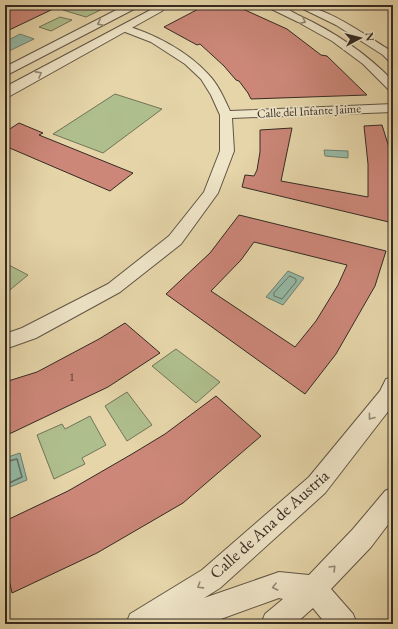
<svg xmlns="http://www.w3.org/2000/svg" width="398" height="629" viewBox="0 0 398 629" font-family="'EB Garamond',serif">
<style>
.green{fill:#afbe8d;stroke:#727458}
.water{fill:#96b9a5;stroke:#6f8071}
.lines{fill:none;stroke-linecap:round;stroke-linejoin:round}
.shore-far1{stroke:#657264;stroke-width:1}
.shore{stroke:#657264;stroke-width:1.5}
.building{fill:#cc8779;stroke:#342a22;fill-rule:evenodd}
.minor-casing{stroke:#605544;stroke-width:2}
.tertiary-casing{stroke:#605544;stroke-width:2}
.minor{fill:#eee4c7;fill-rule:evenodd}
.tertiary{fill:#eee4c7;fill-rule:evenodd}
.oneway{stroke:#918774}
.labels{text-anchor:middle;stroke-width:3.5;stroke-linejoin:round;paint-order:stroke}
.far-street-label{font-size:12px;fill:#342a22;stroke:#eee4c7}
.number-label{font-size:12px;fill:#5a4138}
.near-street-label{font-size:17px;fill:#342a22;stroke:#eee4c7}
</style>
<rect width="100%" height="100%" fill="#e5d5a9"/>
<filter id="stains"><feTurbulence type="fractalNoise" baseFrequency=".005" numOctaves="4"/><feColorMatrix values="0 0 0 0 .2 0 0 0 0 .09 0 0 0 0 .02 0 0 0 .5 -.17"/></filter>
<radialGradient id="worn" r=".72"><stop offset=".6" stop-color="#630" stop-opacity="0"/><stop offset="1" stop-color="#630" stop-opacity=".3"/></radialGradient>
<path class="green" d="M74,5H106L109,6L86,17L63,10Z
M60,17L72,20L51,31L39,27Z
M115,94L162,109L103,153L53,134Z
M5,263L28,275L5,294Z
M176,349L220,382L196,403L152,366Z
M127,392L152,425L127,441L105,406Z
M90,416L106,445L82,458L85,464L54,479L37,435L62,424L65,429Z"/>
<path class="water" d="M20,34L34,39L9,51L5,50V42Z
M324,150L348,151V158L325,156Z
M288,271L304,278L283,305L266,297Z
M20,453L27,480L5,489V458Z"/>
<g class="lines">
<path class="shore-far1" d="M290,276L296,279V282L282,299L274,296V293Z"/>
<path class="shore" d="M5,462L17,459L22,477L5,485"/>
</g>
<path class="building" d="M5,5H30L51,10L5,32Z
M206,5H234L287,29L321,55L327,56L367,95L251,99L248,93L239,81L236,80L224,66L200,44L197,45L164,27Z
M19,123L43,133L39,135L133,173L110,191L5,146V132Z
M382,125L391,154L393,168V223L242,187L245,175L254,176L257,170L260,152V130L292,128L281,181L368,197V164L364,126Z
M239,215L386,251L375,286L336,354L305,394L166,294L210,253ZM254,242L347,265L338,285L316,321L295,347L211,291L241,260Z
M125,323L160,353L108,387L5,436V382L37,372L99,339Z
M216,396L261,436L183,503L97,553L12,593L5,561V521L68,491L132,454L165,434Z"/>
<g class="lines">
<defs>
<path id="minor" d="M160,5H171L161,11H155L154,9Z
M263,5C266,5 271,4 275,5C283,6 291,11 298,15C333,31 366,53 393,81V91L389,90L363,64L332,41L298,22Z
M295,5C325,5 365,35 391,51L393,53V62L389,61L383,55L336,25Z
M123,25C153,33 187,51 208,74C218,84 224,98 230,111L393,104V112L232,118L234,151L218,193L181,244L120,292L36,338L5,349V334L22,328L108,284L169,236L204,192L220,151V115L211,95L201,79L185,64L151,42L120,30L118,28Z
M393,377V405L325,493L220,588L204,598L279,572L309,575L353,529L385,491L393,487V518L371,547L331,589L353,614L357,624H326L313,608L295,624H261L265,614L283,599L279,598L207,624H126L130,614L202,570L309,477L380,391L386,379Z"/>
<path id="tertiary" d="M126,5H139L138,7L5,76V67Z
M158,6L163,9L162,11L10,96L5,97V87Z"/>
</defs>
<use href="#minor" class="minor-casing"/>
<use href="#tertiary" class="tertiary-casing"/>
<use href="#minor" class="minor"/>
<use href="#tertiary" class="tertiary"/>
</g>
<defs><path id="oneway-chevron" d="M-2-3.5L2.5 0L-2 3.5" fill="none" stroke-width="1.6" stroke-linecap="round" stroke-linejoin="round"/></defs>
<g class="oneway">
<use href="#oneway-chevron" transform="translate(303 21) rotate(26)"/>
<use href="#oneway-chevron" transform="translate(100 23) rotate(153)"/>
<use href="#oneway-chevron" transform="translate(39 74) rotate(-29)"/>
<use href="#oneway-chevron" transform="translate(371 417) rotate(128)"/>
<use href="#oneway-chevron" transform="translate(333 568) rotate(-46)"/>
<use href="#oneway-chevron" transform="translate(200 586) rotate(148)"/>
<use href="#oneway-chevron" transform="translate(275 587) rotate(166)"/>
</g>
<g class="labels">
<g class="far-street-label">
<text transform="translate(309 111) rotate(-3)" y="4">Calle del Infante Jaime</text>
</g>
<g class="number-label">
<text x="72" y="381">1</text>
</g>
<g class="near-street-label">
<text transform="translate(269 524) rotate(-42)" y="6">Calle de Ana de Austria</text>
</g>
</g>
<rect width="398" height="629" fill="none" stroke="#e5d5a9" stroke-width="20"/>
<rect x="6" y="6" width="386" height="617" fill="none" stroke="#342a22" stroke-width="2"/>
<rect x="10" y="10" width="378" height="609" fill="none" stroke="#342a22"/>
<g transform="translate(360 38) rotate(83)" stroke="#eee4c7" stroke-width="3" paint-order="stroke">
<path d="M0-3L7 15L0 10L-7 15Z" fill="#342a22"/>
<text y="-6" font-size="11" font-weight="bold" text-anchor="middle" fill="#342a22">N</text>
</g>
<rect width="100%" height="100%" filter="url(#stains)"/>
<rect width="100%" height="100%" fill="url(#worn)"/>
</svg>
